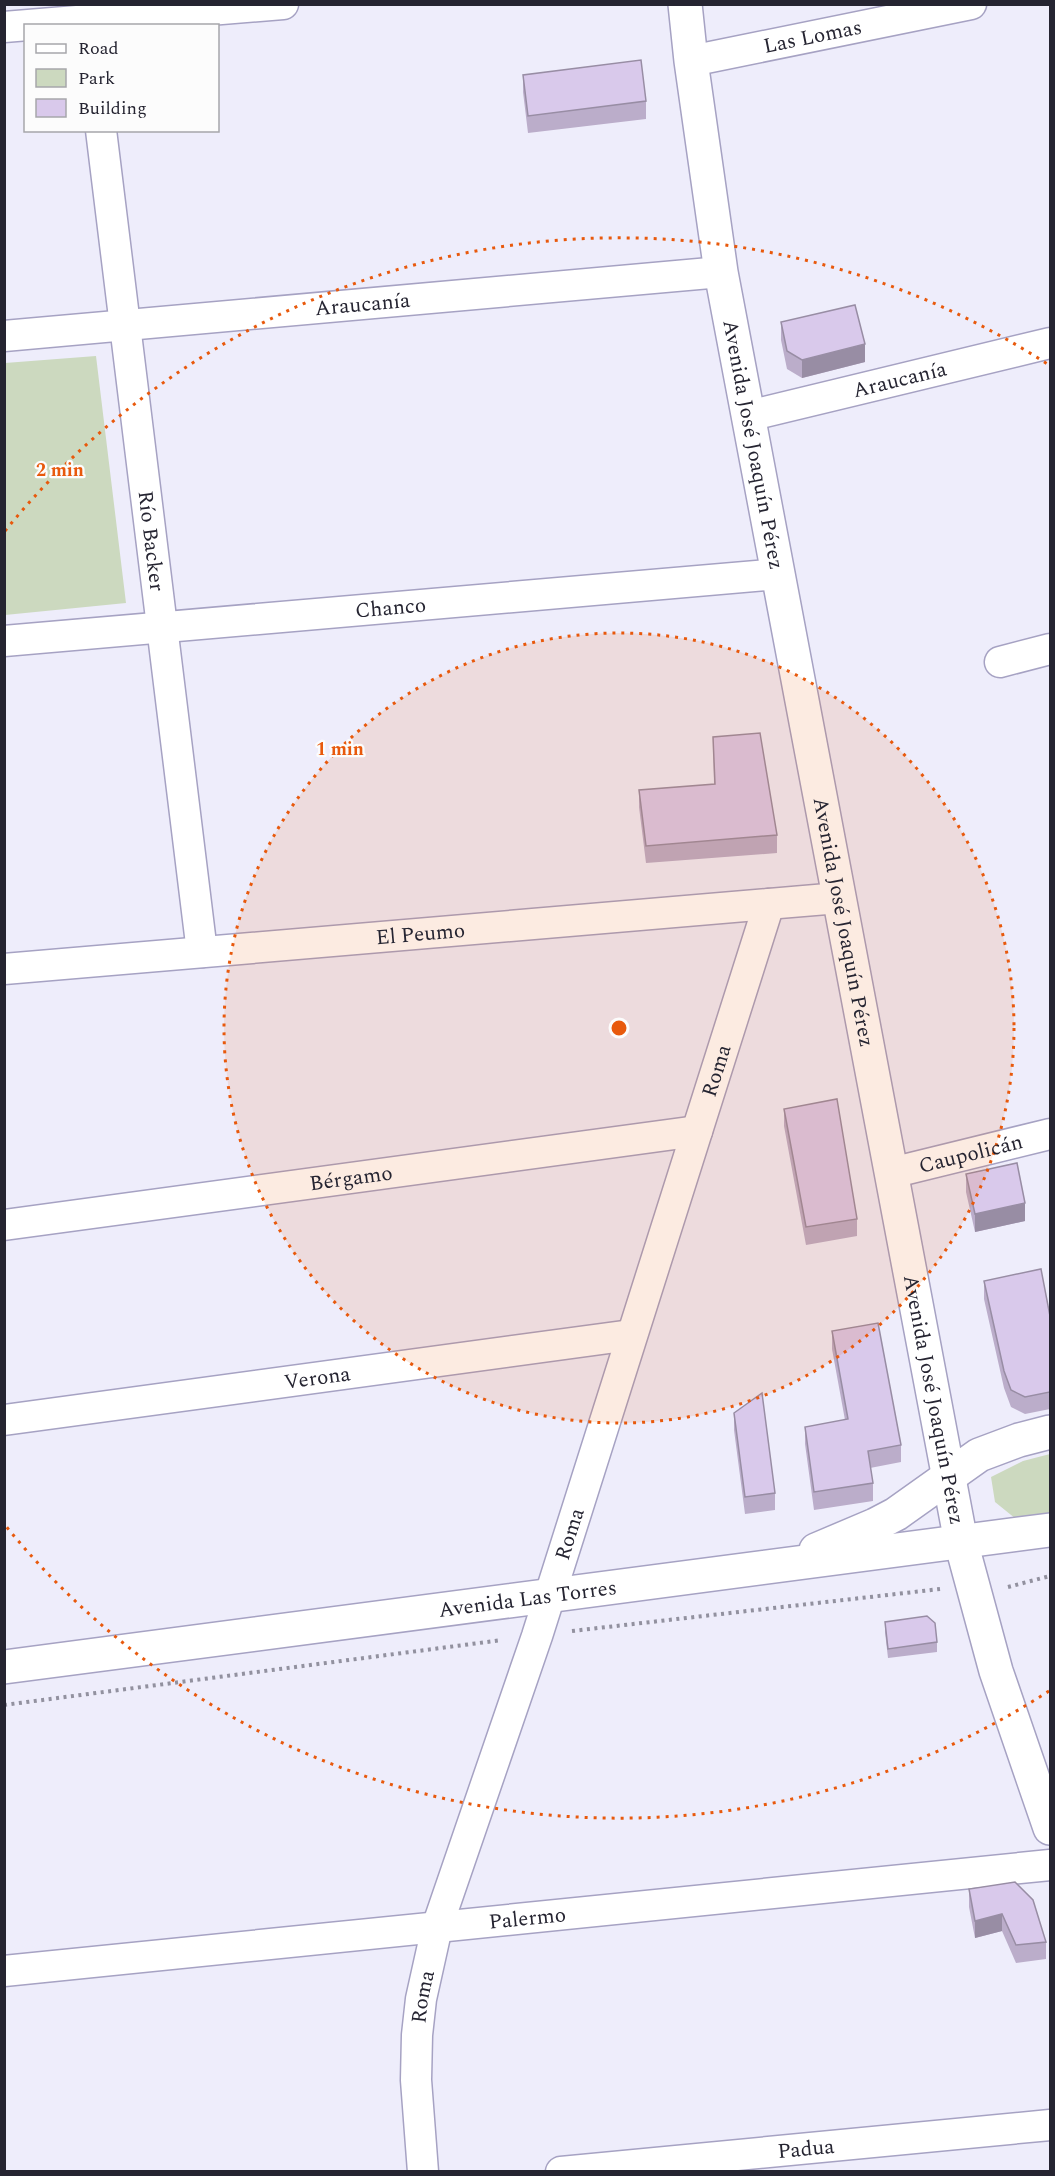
<svg xmlns="http://www.w3.org/2000/svg" width="1055" height="2176" viewBox="0 0 1055 2176" font-family="Spectral,serif">
<style>
.green{fill:#ccd9bf}
.lines{fill:none;stroke-linecap:round;stroke-linejoin:round}
.minor-casing{stroke:#a6a2c3;stroke-width:33}
.secondary-casing{stroke:#a6a2c3;stroke-width:36}
.primary-casing{stroke:#a6a2c3;stroke-width:36}
.path{stroke:#92919f;stroke-width:4;stroke-dasharray:3 4.5;stroke-linecap:butt}
.minor{stroke:#fff;stroke-width:30}
.secondary{stroke:#fff;stroke-width:33}
.primary{stroke:#fff;stroke-width:33}
.wall{fill:#bbadca}
.shaded-wall{fill:#988da4}
.building{fill:#d9c9eb;stroke:#988da4;stroke-width:1.5}
.ring{fill:none;stroke:#e8590c;stroke-width:3;stroke-dasharray:3 6}
.labels{text-anchor:middle;stroke-width:4.5;stroke-linejoin:round;paint-order:stroke}
.street-label{font-size:21px;fill:#252431;stroke:#fcfcfc}
.centre{fill:#e8590c;stroke:#fcfcfc;stroke-width:3}
.ring-label{font-size:18px;text-anchor:middle;font-weight:bold;fill:#e8590c;stroke:#fcfcfc;stroke-width:4.5;stroke-linejoin:round;paint-order:stroke}
</style>
<rect width="100%" height="100%" fill="#eeedfb"/>
<path class="green" d="M96,356L126,603L5,615V363Z
M1050,1454V1515L1016,1519L995,1502L991,1477L1023,1461Z"/>
<g class="lines">
<defs>
<g id="minor">
<path d="M4,27L283,4"/>
<path id="s1" d="M691,61L971,4"/>
<path id="s2" d="M101,130L202,952"/>
<path id="s3" d="M4,336L721,272"/>
<path id="s4" d="M748,416L1050,343"/>
<path id="s5" d="M4,641L778,574"/>
<path d="M1000,662L1050,649"/>
<path id="s6" d="M4,969L839,898"/>
<path id="s7" d="M891,1173L1050,1134"/>
<path id="s8" d="M4,1225L697,1131"/>
<path id="s9" d="M4,1420L631,1335"/>
<path id="s10" d="M4,1971L1050,1865"/>
<path id="s11" d="M423,2172L416,2080L417,2035L421,1999L437,1927L537,1636L769,904"/>
<path id="s12" d="M561,2172L1050,2125"/>
</g>
<g id="secondary">
<path d="M816,1550L875,1525L896,1514L979,1455L1019,1440L1050,1432"/>
<path id="s13" d="M4,1667L1050,1530"/>
</g>
<g id="primary">
<path id="s14" d="M685,4L691,61L721,272L961,1542L996,1671L1050,1828"/>
</g>
</defs>
<use href="#minor" class="minor-casing"/>
<use href="#secondary" class="secondary-casing"/>
<use href="#primary" class="primary-casing"/>
<path class="path" d="M1008,1587L1050,1576
M572,1631L940,1589
M4,1705L502,1640"/>
<use href="#minor" class="minor"/>
<use href="#secondary" class="secondary"/>
<use href="#primary" class="primary"/>
</g>
<path class="wall" d="M523,75L646,101V119L528,133L523,92Z
M781,322L865,362L802,378L787,369L781,340Z
M713,737L777,835V853L646,863L639,807V790L714,784Z
M784,1109L857,1219V1236L806,1245L784,1126Z
M966,1174L1025,1221L975,1232L966,1192Z
M984,1281L1050,1316V1409L1025,1414L1011,1407L1004,1388L984,1299Z
M832,1331L901,1445V1462L870,1468L873,1483V1501L814,1510L805,1444V1427L845,1420L832,1349Z
M734,1413L775,1493V1510L745,1514L734,1430Z
M885,1622L937,1642V1652L888,1658L885,1632Z
M969,1889L1046,1942V1959L1016,1963L1002,1931L975,1938L969,1907Z"/>
<path class="shaded-wall" d="M865,344V362L802,378V360Z
M1025,1203V1221L975,1232V1214Z
M1002,1914V1931L975,1938V1921Z"/>
<path class="building" d="M641,60L646,101L528,116L523,75Z
M855,305L865,344L802,360L787,351L781,322Z
M760,733L777,835L646,846L639,790L715,784L713,737Z
M837,1099L857,1219L806,1227L784,1109Z
M1017,1163L1025,1203L975,1214L966,1174Z
M1041,1269L1050,1316V1392L1025,1397L1011,1390L1004,1371L984,1281Z
M878,1323L901,1445L868,1451L873,1483L814,1492L805,1427L848,1419L832,1331Z
M762,1393L775,1493L745,1497L734,1413Z
M927,1616L935,1623L937,1642L888,1649L885,1622Z
M1015,1882L1033,1900L1046,1942L1016,1945L1002,1914L975,1921L969,1889Z"/>
<circle cx="619" cy="1028" r="395" fill="#e8590c" fill-opacity=".12"/>
<g class="ring">
<circle cx="619" cy="1028" r="395"/>
<path d="M1049 1691A790 790 0 0 1 5 1525M5 531A790 790 0 0 1 1049 365"/>
</g>
<g class="labels">
<g class="street-label">
<text dy="7" stroke="none"><textPath href="#s1" startOffset="124">Las Lomas</textPath></text>
<text dy="7" stroke="none"><textPath href="#s3" startOffset="360">Araucanía</textPath></text>
<text dy="7" stroke="none"><textPath href="#s4" startOffset="156">Araucanía</textPath></text>
<text dy="7" stroke="none"><textPath href="#s14" startOffset="446">Avenida José Joaquín Pérez</textPath></text>
<text dy="7" stroke="none"><textPath href="#s2" startOffset="414">Río Backer</textPath></text>
<text dy="7" stroke="none"><textPath href="#s5" startOffset="388">Chanco</textPath></text>
<text dy="7" stroke="none"><textPath href="#s14" startOffset="932">Avenida José Joaquín Pérez</textPath></text>
<text dy="7" stroke="none"><textPath href="#s6" startOffset="418">El Peumo</textPath></text>
<text dy="7" stroke="none"><textPath href="#s11" startOffset="1148">Roma</textPath></text>
<text dy="7" stroke="none"><textPath href="#s7" startOffset="82">Caupolicán</textPath></text>
<text dy="7" stroke="none"><textPath href="#s8" startOffset="350">Bérgamo</textPath></text>
<text dy="7" stroke="none"><textPath href="#s9" startOffset="316">Verona</textPath></text>
<text dy="7" stroke="none"><textPath href="#s14" startOffset="1418">Avenida José Joaquín Pérez</textPath></text>
<text dy="7" stroke="none"><textPath href="#s11" startOffset="662">Roma</textPath></text>
<text dy="7" stroke="none"><textPath href="#s13" startOffset="528">Avenida Las Torres</textPath></text>
<text dy="7" stroke="none"><textPath href="#s10" startOffset="526">Palermo</textPath></text>
<text dy="7" stroke="none"><textPath href="#s11" startOffset="176">Roma</textPath></text>
<text dy="7" stroke="none"><textPath href="#s12" startOffset="246">Padua</textPath></text>
</g>
</g>
<circle cx="619" cy="1028" r="9" class="centre"/>
<g class="ring-label">
<text x="60" y="476">2 min</text>
<text x="340" y="755">1 min</text>
</g>
<rect width="1055" height="2176" fill="none" stroke="#252431" stroke-width="12"/>
<rect x="24" y="24" width="195" height="108" fill="#fcfcfc" stroke="#a6a6ab" stroke-width="1.5"/>
<rect x="36" y="44" width="30" height="9" fill="#ffffff" stroke="#a6a6ab" stroke-width="1.5"/>
<text x="78" y="54" font-size="18" fill="#252431">Road</text>
<rect x="36" y="69" width="30" height="18" fill="#ccd9bf" stroke="#a6a6ab" stroke-width="1.5"/>
<text x="78" y="84" font-size="18" fill="#252431">Park</text>
<rect x="36" y="99" width="30" height="18" fill="#d9c9eb" stroke="#a6a6ab" stroke-width="1.5"/>
<text x="78" y="114" font-size="18" fill="#252431">Building</text>
</svg>
